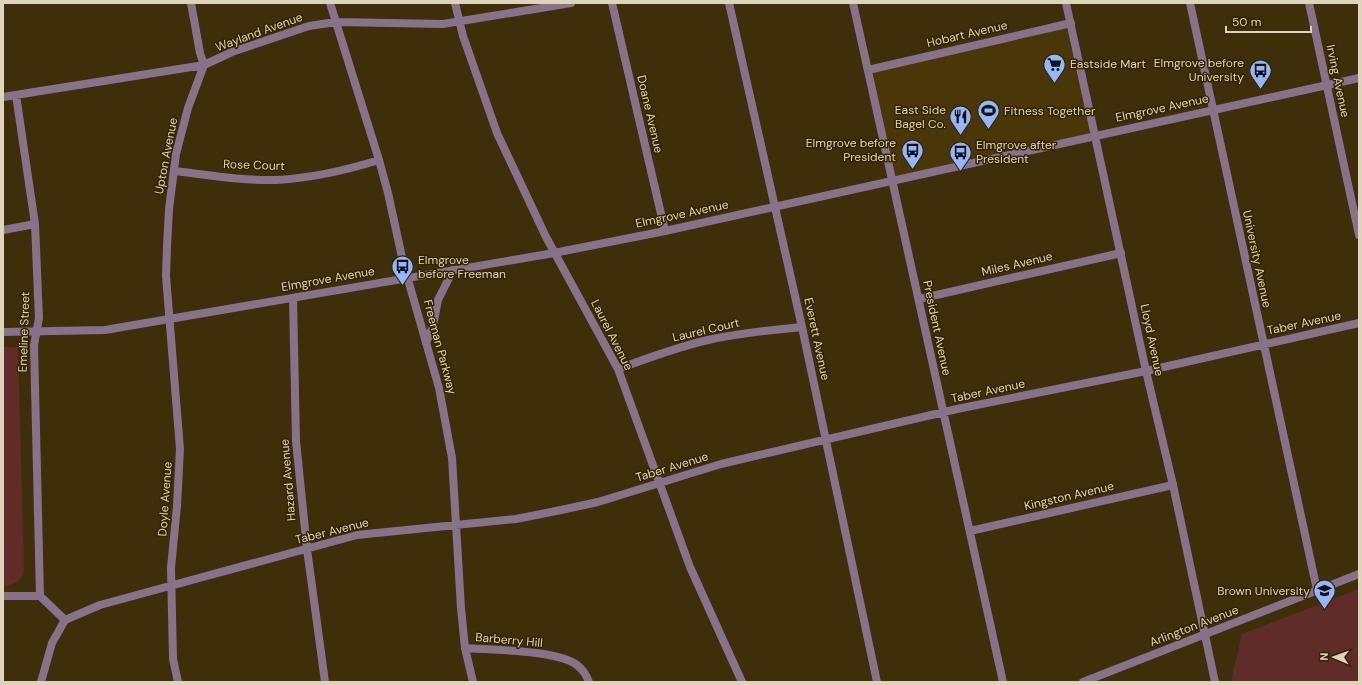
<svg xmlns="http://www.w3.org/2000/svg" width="1362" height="685" viewBox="0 0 1362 685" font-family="'DM Sans',sans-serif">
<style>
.built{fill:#49370a}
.green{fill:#602c2a}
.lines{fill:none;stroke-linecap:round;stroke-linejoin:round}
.minor{stroke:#877289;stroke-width:8}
.tertiary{stroke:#877289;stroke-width:8}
.labels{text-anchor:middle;stroke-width:3;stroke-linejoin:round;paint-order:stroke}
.street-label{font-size:12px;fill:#dfd3bb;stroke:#342400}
.poi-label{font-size:12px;fill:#dfd3bb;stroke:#342400;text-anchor:end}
</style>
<rect width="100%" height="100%" fill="#3e2e09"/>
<path class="built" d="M1073,22L1098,132L895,178L869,68Z"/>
<path class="green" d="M3,347H18L24,569C22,581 15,585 3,586Z
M1359,589V682H1231L1242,634Z"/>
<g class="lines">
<path class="minor" d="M330,3L379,160L388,193L403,262L439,388L452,458L461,608L465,648L473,682
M455,3L463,36L497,133L546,237L618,369L690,567L742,682
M612,3L665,231
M729,3L802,327L877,682
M853,3L1003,682
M1190,3L1317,590
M1309,3L1359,235
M868,70L1071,23
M16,95L35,224L39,318L34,345L40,596
M3,97L204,65L232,52L309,26L336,22L443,24L571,3
M174,171C208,175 243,181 277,180C311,178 347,170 379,160
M3,230L35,224
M293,298L296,441L307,549L325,682
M919,299L1121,253
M426,343L433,326L438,300L453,270
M618,369C648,358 677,347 708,340C739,333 771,330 802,327
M970,531L1173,485
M3,596H40L65,620
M65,620L100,605L357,535L516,519L561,510L598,502L721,464L957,409L1146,371L1359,323
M465,648C490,650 558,650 577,665C582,669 587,676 589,682
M41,682L52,643L65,620
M178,682L173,659L171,568L177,506L180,449L166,276L167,247L169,209L176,154L188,108L204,65L200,53L191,3
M1083,682L1359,574"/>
<path class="tertiary" d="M1066,3L1146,371L1173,485L1215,682
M3,332L105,330L554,253L665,231L1359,78"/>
</g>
<defs>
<symbol id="supermarket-pin" viewBox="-11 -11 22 30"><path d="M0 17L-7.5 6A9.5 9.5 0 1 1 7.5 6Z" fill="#95b6fd" stroke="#342400"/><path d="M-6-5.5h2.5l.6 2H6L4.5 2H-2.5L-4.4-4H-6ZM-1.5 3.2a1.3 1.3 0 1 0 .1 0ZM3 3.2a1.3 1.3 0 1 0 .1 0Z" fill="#111"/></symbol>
<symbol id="bus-pin" viewBox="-11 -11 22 30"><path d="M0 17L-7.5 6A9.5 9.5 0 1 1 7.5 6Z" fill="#95b6fd" stroke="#342400"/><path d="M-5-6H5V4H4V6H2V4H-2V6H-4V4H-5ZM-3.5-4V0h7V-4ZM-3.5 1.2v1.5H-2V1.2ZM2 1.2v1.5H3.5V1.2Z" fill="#111"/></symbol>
<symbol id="stadium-pin" viewBox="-11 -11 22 30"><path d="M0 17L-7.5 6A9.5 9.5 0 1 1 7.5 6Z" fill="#95b6fd" stroke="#342400"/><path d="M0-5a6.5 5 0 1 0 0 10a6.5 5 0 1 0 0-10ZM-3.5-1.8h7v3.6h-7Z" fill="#111"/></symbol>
<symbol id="restaurant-pin" viewBox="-11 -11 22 30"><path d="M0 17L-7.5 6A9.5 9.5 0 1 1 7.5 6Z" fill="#95b6fd" stroke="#342400"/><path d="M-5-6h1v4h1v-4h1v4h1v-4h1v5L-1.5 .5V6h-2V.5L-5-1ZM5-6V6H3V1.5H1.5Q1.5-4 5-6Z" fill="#111"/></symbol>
<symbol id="university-pin" viewBox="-11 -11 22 30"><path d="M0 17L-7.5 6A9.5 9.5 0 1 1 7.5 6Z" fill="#95b6fd" stroke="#342400"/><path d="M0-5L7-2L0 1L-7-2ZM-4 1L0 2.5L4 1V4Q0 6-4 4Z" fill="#111"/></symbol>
</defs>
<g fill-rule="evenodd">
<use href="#supermarket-pin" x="1042" y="52" width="25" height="34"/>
<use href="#bus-pin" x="1248" y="58" width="25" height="34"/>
<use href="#stadium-pin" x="976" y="98" width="25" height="34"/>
<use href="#restaurant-pin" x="948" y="104" width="25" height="34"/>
<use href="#bus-pin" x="900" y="138" width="25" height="34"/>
<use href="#bus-pin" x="948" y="140" width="25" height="34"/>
<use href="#bus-pin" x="390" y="254" width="25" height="34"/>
<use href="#university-pin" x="1312" y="578" width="25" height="34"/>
</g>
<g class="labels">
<g class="street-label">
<text transform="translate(259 32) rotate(-20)" y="4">Wayland Avenue</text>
<text transform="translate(967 34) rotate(-13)" y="4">Hobart Avenue</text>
<text transform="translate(1338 81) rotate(78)" y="4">Irving Avenue</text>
<text transform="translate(1162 108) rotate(-12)" y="4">Elmgrove Avenue</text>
<text transform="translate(650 114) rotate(77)" y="4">Doane Avenue</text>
<text transform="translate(166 156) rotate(-79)" y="4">Upton Avenue</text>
<text transform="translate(254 165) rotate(2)" y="4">Rose Court</text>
<text transform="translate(682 214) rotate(-12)" y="4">Elmgrove Avenue</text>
<text transform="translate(1257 259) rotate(78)" y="4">University Avenue</text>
<text transform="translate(1017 264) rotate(-13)" y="4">Miles Avenue</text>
<text transform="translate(328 279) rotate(-10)" y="4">Elmgrove Avenue</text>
<text transform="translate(1304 323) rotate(-12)" y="4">Taber Avenue</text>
<text transform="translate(937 328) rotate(78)" y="4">President Avenue</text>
<text transform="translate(706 330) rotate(-13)" y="4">Laurel Court</text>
<text transform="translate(24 332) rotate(-88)" y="4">Emeline Street</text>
<text transform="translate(612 335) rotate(63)" y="4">Laurel Avenue</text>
<text transform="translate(817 339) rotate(78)" y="4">Everett Avenue</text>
<text transform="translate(1152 340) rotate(78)" y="4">Lloyd Avenue</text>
<text transform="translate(440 347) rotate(75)" y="4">Freeman Parkway</text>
<text transform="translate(988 391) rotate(-12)" y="4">Taber Avenue</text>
<text transform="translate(672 467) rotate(-17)" y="4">Taber Avenue</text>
<text transform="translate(288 480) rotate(-95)" y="4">Hazard Avenue</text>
<text transform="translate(1069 496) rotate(-13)" y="4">Kingston Avenue</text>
<text transform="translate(165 499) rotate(-86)" y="4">Doyle Avenue</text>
<text transform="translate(332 531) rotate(-14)" y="4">Taber Avenue</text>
<text transform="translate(1194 626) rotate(-21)" y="4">Arlington Avenue</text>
<text transform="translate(509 640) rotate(5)" y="4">Barberry Hill</text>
</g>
<g class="poi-label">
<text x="1244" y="67">Elmgrove before<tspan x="1244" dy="14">University</tspan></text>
<text x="1070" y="68" text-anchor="start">Eastside Mart</text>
<text x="946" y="114">East Side<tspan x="946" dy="14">Bagel Co.</tspan></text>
<text x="1004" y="115" text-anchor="start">Fitness Together</text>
<text x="896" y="147">Elmgrove before<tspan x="896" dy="14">President</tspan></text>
<text x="976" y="149" text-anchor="start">Elmgrove after<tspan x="976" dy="14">President</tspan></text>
<text x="418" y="264" text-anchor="start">Elmgrove<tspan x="418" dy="14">before Freeman</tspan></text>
<text x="1310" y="595">Brown University</text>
</g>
</g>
<rect width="1362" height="685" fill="none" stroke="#dfd3bb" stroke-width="8"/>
<g transform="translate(1334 657) rotate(272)" stroke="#342400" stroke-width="3" paint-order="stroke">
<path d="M0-3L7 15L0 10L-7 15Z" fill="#dfd3bb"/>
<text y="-6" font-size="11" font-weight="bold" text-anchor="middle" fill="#dfd3bb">N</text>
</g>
<path d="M1226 26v6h85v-6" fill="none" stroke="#dfd3bb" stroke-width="2"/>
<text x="1232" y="26" font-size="12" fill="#dfd3bb" stroke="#342400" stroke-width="3" paint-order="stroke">50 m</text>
</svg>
